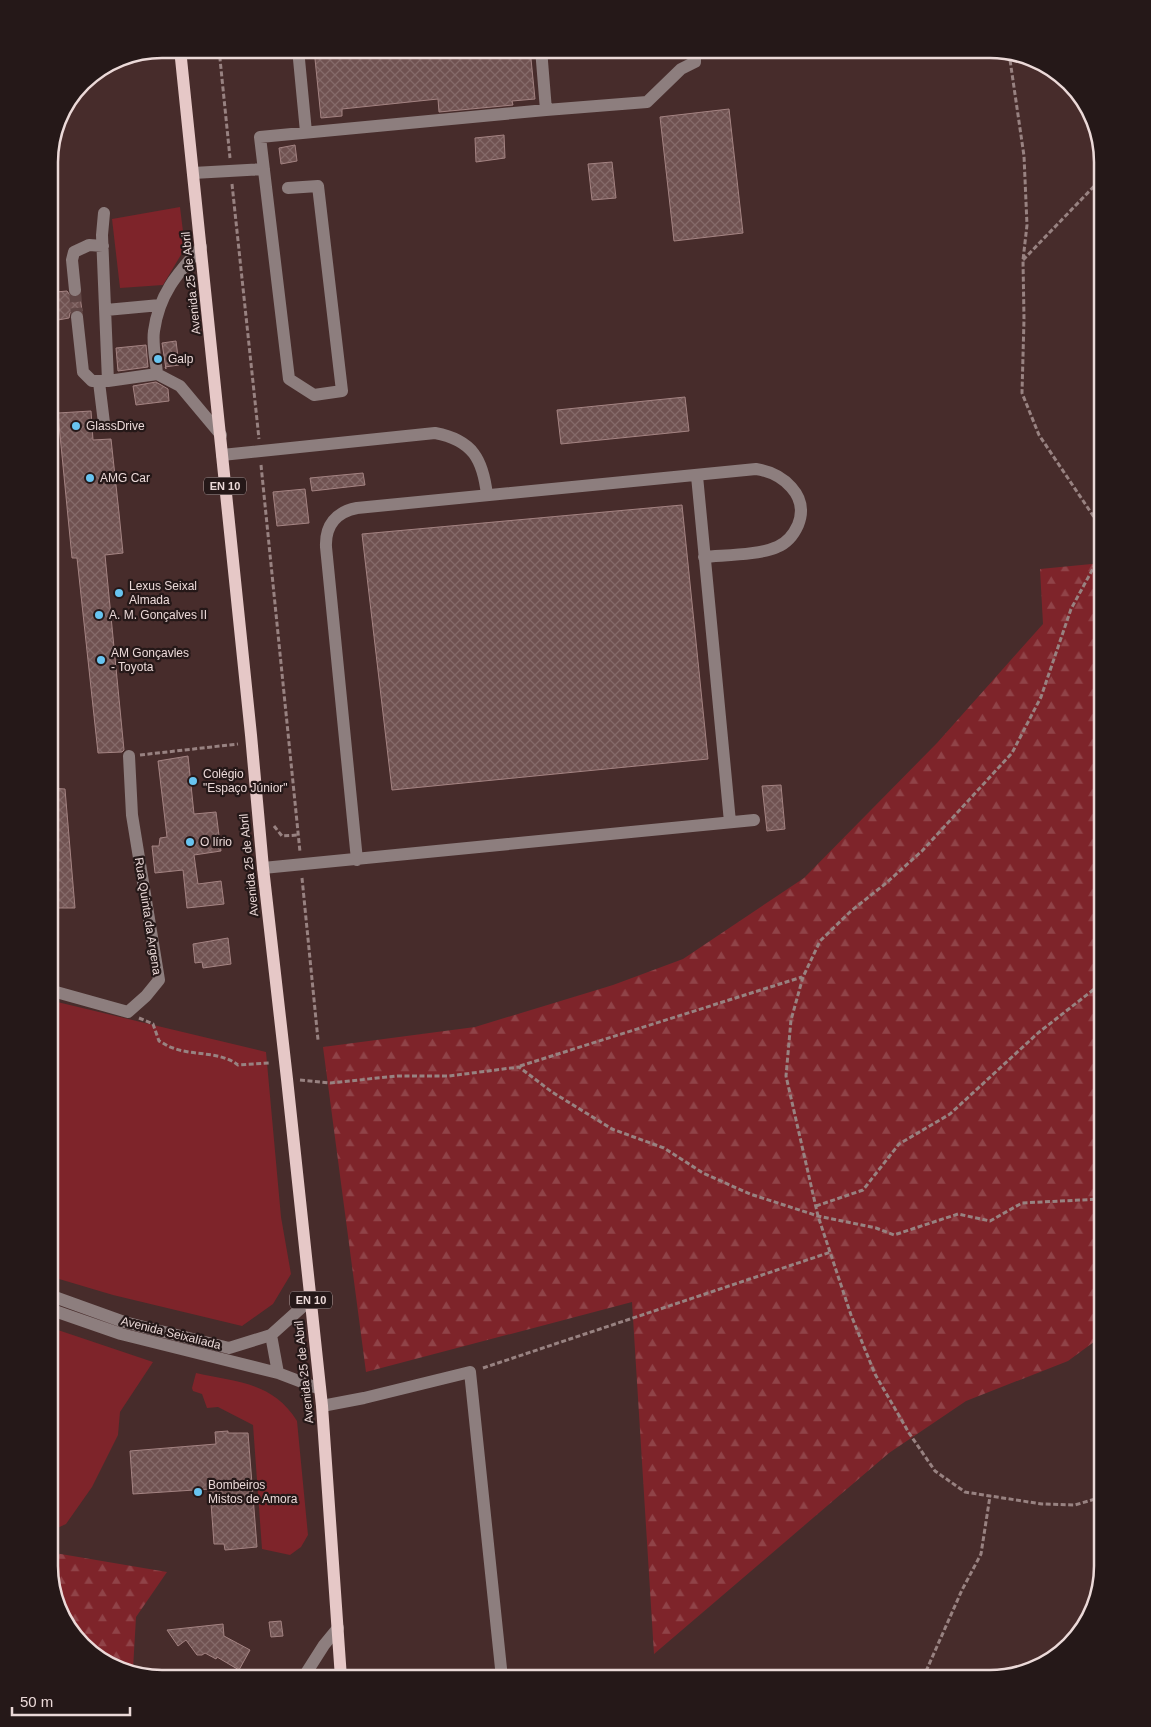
<svg xmlns="http://www.w3.org/2000/svg" width="1151" height="1727" viewBox="0 0 1151 1727" font-family="Helvetica,sans-serif">
<style>
.green{fill:#7e242a}
.forest{fill:url(#forest-firs)}
.building{fill:url(#building-cross-hatch);stroke:#a48382}
.lines{fill:none;stroke-linecap:round;stroke-linejoin:round}
.minor-tunnel{stroke:#604645;stroke-width:12;stroke-dasharray:12 6;stroke-linecap:butt}
.path{stroke:#988281;stroke-width:3;stroke-dasharray:5 2.5;stroke-linecap:butt}
.minor{stroke:#8d7e7e;stroke-width:12}
.major{stroke:#e6c8c7;stroke-width:12}
.poi-dot{fill:#68c4f0;stroke:#251818;stroke-width:2}
.labels{text-anchor:middle;stroke-width:4.5;stroke-linejoin:round;paint-order:stroke}
.shield{fill:#251818;stroke:#b09f9e;stroke-width:1}
.shield-label{font-size:11px;font-weight:bold;fill:#ebd9d8}
.street-label{font-size:12px;fill:#ebd9d8;stroke:#251818}
.poi-label{font-size:12px;fill:#ebd9d8;stroke:#251818;text-anchor:start}
.rim{fill:none;stroke:#ebd9d8;stroke-width:2.5}
</style>
<defs>
<pattern id="forest-firs" width="22" height="20" patternUnits="userSpaceOnUse" patternTransform="scale(1.25)"><rect width="22" height="20" fill="#7e242a"/><path d="M5 1l3.5 6h-7zM16 11l3.5 6h-7z" fill="#904348"/></pattern>
<pattern id="building-cross-hatch" width="8" height="8" patternUnits="userSpaceOnUse" patternTransform="scale(1.25)"><rect width="8" height="8" fill="#705251"/><path d="M0 0l8 8M0 8l8-8" fill="none" stroke="#856a69"/></pattern>
</defs>
<rect width="100%" height="100%" fill="#472c2b"/>
<path class="green" d="M180,207L185,248L163,285L120,288L112,219Z
M49,1000L266,1052L281,1217L291,1274L273,1304L242,1326L113,1295L49,1276Z
M49,1327L153,1362L120,1412L118,1435L92,1487L66,1524L51,1531L49,1530Z
M196,1373C236,1382 273,1382 297,1421L308,1535L301,1547L290,1555L262,1549L253,1425L218,1407L207,1408L202,1394L193,1391L192,1388Z"/>
<path class="forest" d="M1102,563V1336L1068,1361L966,1401L889,1453L654,1654L632,1302L366,1372L323,1047L475,1027L613,985L683,959L804,878L937,743L1043,624L1040,569Z
M49,1552L167,1572L136,1617L133,1669L130,1670L99,1659L64,1622L49,1566Z"/>
<path class="building" d="M314,49H530L535,99L512,101L513,105L439,112L438,99L342,109V116L321,118Z
M729,109L743,233L674,241L660,117Z
M504,135L505,158L476,162L475,138Z
M295,145L297,161L281,164L279,148Z
M612,162L616,198L592,200L588,164Z
M67,291L72,298L80,296L82,311L76,309L70,313L69,318L58,320L56,292Z
M176,341L179,365L165,367L166,369L162,343Z
M146,345L148,367L118,371L116,348Z
M156,382L168,389L169,401L136,405L133,386Z
M685,397L689,431L561,444L557,410Z
M91,411L93,440L111,439L119,513L123,553L105,555L124,750L122,752L98,753L77,558H72L60,435L58,413Z
M363,473L365,485L312,491L310,478Z
M305,489L309,523L277,526L273,492Z
M682,505L708,759L392,790L362,534Z
M188,756L194,814L216,812L221,851L194,855L198,884L221,881L224,904L187,908L183,870L155,873L152,846H159L160,838L167,837L158,761Z
M781,785L785,829L767,831L762,786Z
M49,788L65,789L75,908H49Z
M228,938L231,964L203,968L202,962L195,963L193,944Z
M228,1431V1433H248L257,1547L225,1550L224,1544H214L210,1489L133,1494L130,1451L216,1444L215,1432Z
M281,1621L283,1636L271,1637L269,1622Z
M223,1624L224,1636L250,1650L239,1670L217,1657L216,1659L205,1653L202,1655H197L186,1640L178,1646L167,1630Z"/>
<g class="lines">
<path class="minor-tunnel" d="M75,290L77,317"/>
<path class="path" d="M219,49L230,158
M1009,53L1024,156L1027,225L1023,260L1024,319L1022,393L1039,435L1102,529
M232,184L259,439
M1023,260L1102,178
M261,465L300,852
M140,755L238,744
M274,826L282,836L298,835
M302,878L318,1040
M139,1018L153,1024L159,1041C164,1043 168,1047 173,1048C194,1056 220,1051 238,1065L269,1063
M520,1066L802,977
M300,1080L330,1083L397,1076H449L519,1067L552,1092L612,1129L664,1148L703,1173L750,1194L818,1216L876,1228L894,1235L958,1214L990,1221L1022,1203L1102,1199
M816,1206L863,1190L899,1144L950,1114L1038,1033L1102,983
M483,1368L831,1252
M1102,1497L1075,1505L1042,1504L990,1496L965,1492L935,1471L909,1433L875,1374L851,1315L818,1216L786,1076L791,1020L803,977L820,941L851,911L885,884L922,851L1012,753L1041,697L1071,609L1102,552
M923,1678L962,1590L981,1554L990,1496"/>
<path class="minor" d="M298,49L306,132
M546,110L647,102L681,69L695,62V49
M193,173L264,169
M288,188L318,186L342,391L314,395L289,379L260,137L546,110L541,49
M104,213L102,235L108,381L157,374
M201,247C177,274 159,294 154,331C152,344 156,360 157,374L180,386L221,435
M75,290L72,260L74,252L89,245L103,246
M106,310L160,305
M77,317L83,372L92,381H108
M99,382L104,423
M222,455L435,433C473,440 483,460 487,495
M697,476L730,822
M357,860L326,547C325,525 336,512 357,508L756,469C782,473 810,495 798,525C794,534 787,543 777,547C760,555 724,555 704,557
M263,868L754,820
M49,990L128,1012L146,996L159,980L132,815L129,756
M49,1295L124,1322L229,1348L271,1335L311,1299
M49,1309L121,1334L278,1373L320,1389
M271,1335L278,1373
M322,1406L364,1398L470,1372L502,1678
M303,1678L324,1645L338,1628"/>
<path class="major" d="M180,49L251,735L263,868L287,1079L322,1406L341,1678"/>
</g>
<g class="poi-dot">
<circle cx="158" cy="359" r="5"/>
<circle cx="76" cy="426" r="5"/>
<circle cx="90" cy="478" r="5"/>
<circle cx="119" cy="593" r="5"/>
<circle cx="99" cy="615" r="5"/>
<circle cx="101" cy="660" r="5"/>
<circle cx="193" cy="781" r="5"/>
<circle cx="190" cy="842" r="5"/>
<circle cx="198" cy="1492" r="5"/>
</g>
<g class="labels">
<g class="shield">
<rect x="204" y="477.5" width="42" height="17" rx="4"/>
<rect x="290" y="1291.5" width="42" height="17" rx="4"/>
</g>
<g class="shield-label">
<text x="225" y="490">EN 10</text>
<text x="311" y="1304">EN 10</text>
</g>
<g class="street-label">
<text transform="translate(191 283) rotate(-96)" y="4">Avenida 25 de Abril</text>
<text transform="translate(249 865) rotate(-96)" y="4">Avenida 25 de Abril</text>
<text transform="translate(148 916) rotate(81)" y="4">Rua Quinta da Argena</text>
<text transform="translate(171 1333) rotate(14)" y="4">Avenida Seixalíada</text>
<text transform="translate(304 1372) rotate(-96)" y="4">Avenida 25 de Abril</text>
</g>
<g class="poi-label">
<text x="168" y="363">Galp</text>
<text x="86" y="430">GlassDrive</text>
<text x="100" y="482">AMG Car</text>
<text x="129" y="590">Lexus Seixal<tspan x="129" dy="14">Almada</tspan></text>
<text x="109" y="619">A. M. Gonçalves II</text>
<text x="111" y="657">AM Gonçavles<tspan x="111" dy="14">- Toyota</tspan></text>
<text x="203" y="778">Colégio<tspan x="203" dy="14">"Espaço Júnior"</tspan></text>
<text x="200" y="846">O lírio</text>
<text x="208" y="1489">Bombeiros<tspan x="208" dy="14">Mistos de Amora</tspan></text>
</g>
</g>
<path d="M0 0H1151V1727H0ZM162 58H990A104 104 0 0 1 1094 162V1566A104 104 0 0 1 990 1670H162A104 104 0 0 1 58 1566V162A104 104 0 0 1 162 58Z" fill="#251818" fill-rule="evenodd"/>
<path class="rim" d="M162 58H990A104 104 0 0 1 1094 162V1566A104 104 0 0 1 990 1670H162A104 104 0 0 1 58 1566V162A104 104 0 0 1 162 58Z"/>
<path d="M12 1707v8h118v-8" fill="none" stroke="#ebd9d8" stroke-width="2.5"/>
<text x="20" y="1707" font-size="15" fill="#ebd9d8" stroke="#251818" stroke-width="4" paint-order="stroke">50 m</text>
</svg>
